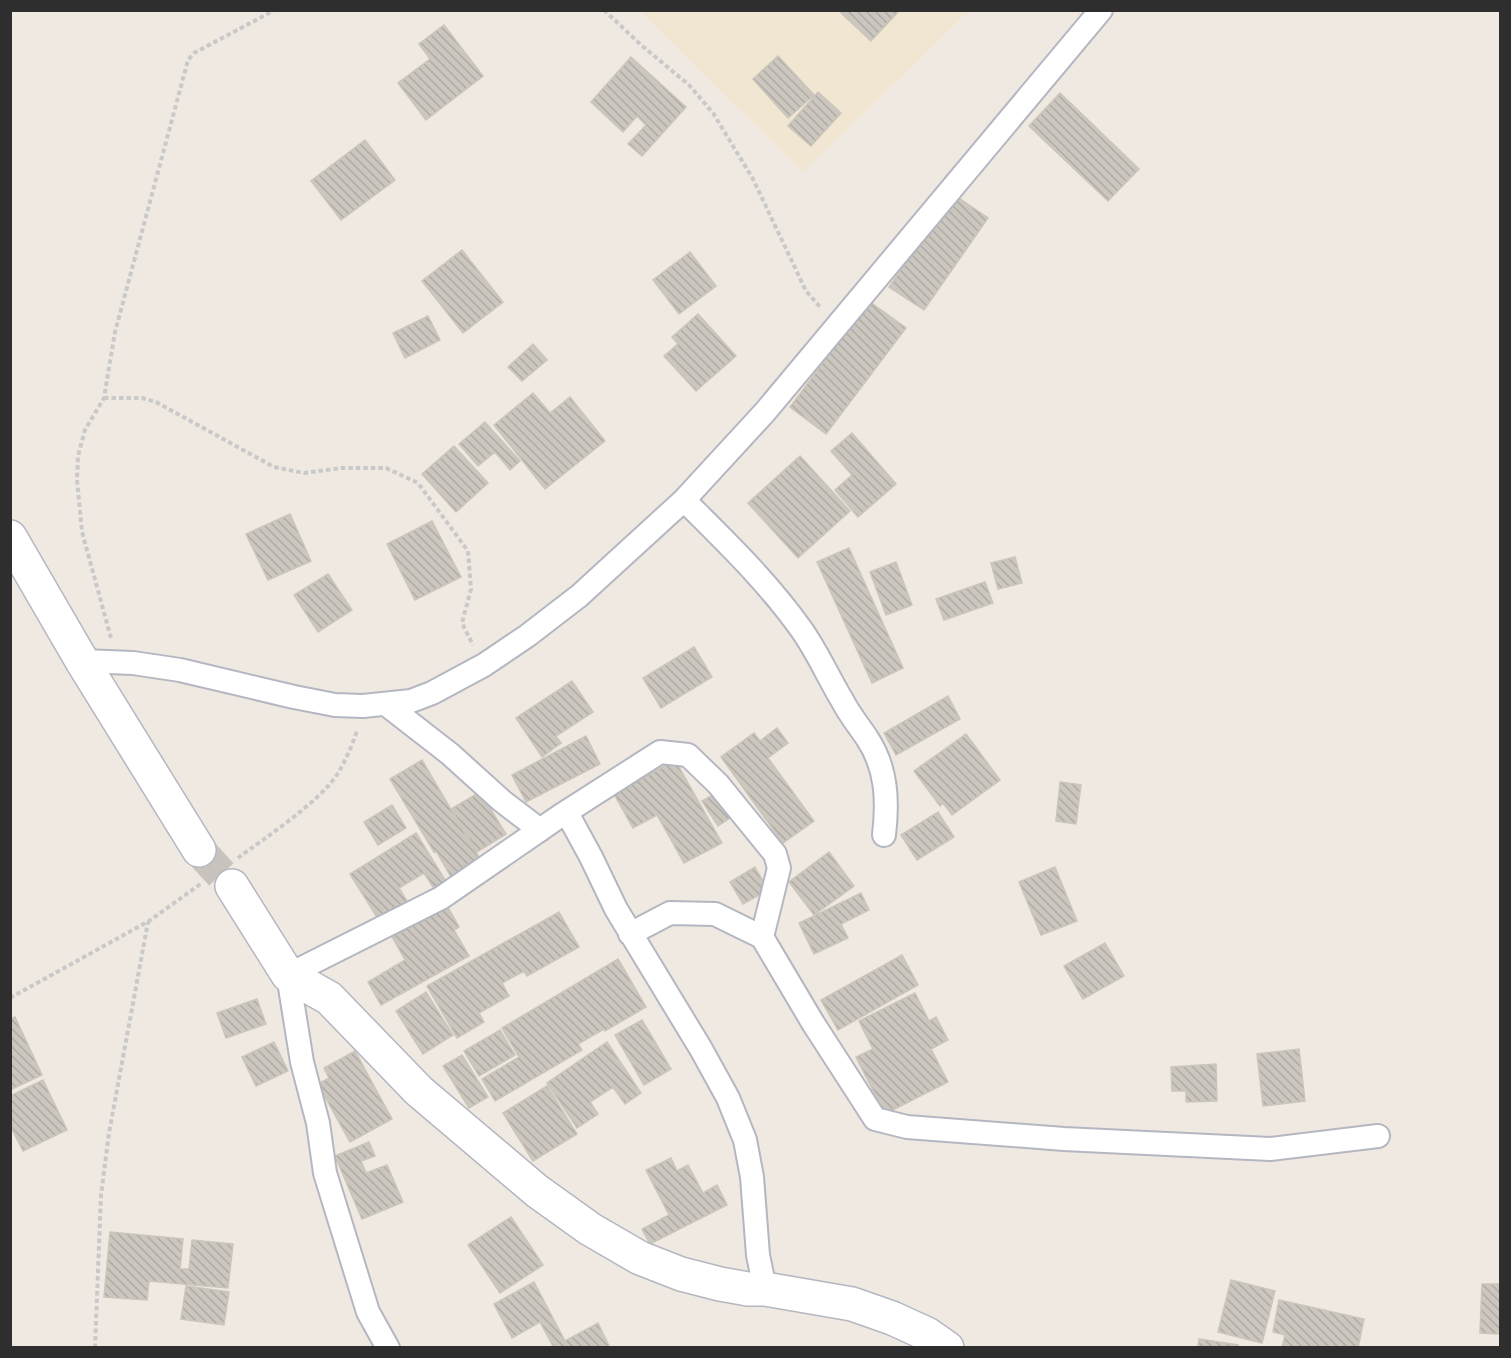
<svg xmlns="http://www.w3.org/2000/svg" width="1511" height="1358" viewBox="0 0 1511 1358" font-family="'Alegreya Sans',sans-serif">
<style>
.education{fill:#f0e6d1}
.building{fill:url(#building-back-hatch);stroke:#cbc5ba;stroke-width:1.5}
.lines{fill:none;stroke-linecap:round;stroke-linejoin:round}
.secondary-tunnel{stroke:#c8c4bd;stroke-width:33;stroke-dasharray:33 16;stroke-linecap:butt}
.street-casing{stroke:#b4b7c1;stroke-width:26}
.secondary-casing{stroke:#b4b7c1;stroke-width:36}
.path{stroke:#c9c9c9;stroke-width:4;stroke-dasharray:4.5 3;stroke-linecap:butt}
.street{stroke:#fff;stroke-width:22}
.secondary{stroke:#fff;stroke-width:33}
</style>
<defs>
<pattern id="building-back-hatch" width="6" height="6" patternUnits="userSpaceOnUse" patternTransform="scale(1.5)"><rect width="6" height="6" fill="#cbc7bf"/><path d="M-1 5l2 2M0 0l6 6M5-1l2 2" fill="none" stroke="#afaba4"/></pattern>
</defs>
<rect width="100%" height="100%" fill="#efe9e1"/>
<path class="education" d="M640,11H969L803,172Z"/>
<path class="building" d="M843,10H900L871,41L841,13Z
M444,25L483,76L426,120L398,83L430,59L419,44Z
M778,56L814,95L788,118L753,79Z
M631,57L686,107L642,156L628,144L646,125L637,116L623,132L591,102Z
M818,92L841,113L811,146L788,126Z
M1060,93L1139,169L1108,201L1029,126Z
M365,140L395,180L341,220L311,181Z
M953,194L988,218L924,310L889,287Z
M462,250L503,302L463,333L422,281Z
M690,252L716,286L679,314L653,280Z
M869,301L906,328L826,434L790,407Z
M698,314L736,356L696,391L664,356L678,344L672,337Z
M428,316L440,340L405,358L393,333Z
M533,344L547,360L522,381L508,367Z
M533,393L550,413L570,397L605,441L545,489L494,425Z
M485,422L520,461L510,470L495,452L478,466L459,444Z
M852,433L896,484L858,517L835,490L852,475L831,451Z
M454,446L488,483L456,512L422,474Z
M800,456L850,511L798,558L748,503Z
M290,514L311,561L268,580L246,534Z
M432,521L461,577L415,600L387,544Z
M849,548L903,668L872,683L817,562Z
M1015,557L1022,583L998,589L991,563Z
M896,562L912,605L886,615L870,572Z
M328,574L352,610L318,632L294,595Z
M985,582L993,603L944,620L936,599Z
M694,647L712,677L661,708L643,678Z
M572,681L593,712L556,736L561,743L542,757L516,718Z
M948,696L960,719L896,755L884,733Z
M777,728L788,743L768,758L814,821L783,843L721,757L754,733L760,741Z
M966,734L1000,780L952,815L943,803L940,806L914,771Z
M586,736L600,764L526,802L512,775Z
M422,760L480,859L465,867L469,875L455,884L436,851L434,852L390,779Z
M675,760L722,843L684,863L657,815L633,828L614,794Z
M1060,782L1081,785L1076,824L1056,821Z
M480,792L506,834L477,852L451,809Z
M718,792L733,816L718,826L702,801Z
M392,805L406,828L378,845L364,822Z
M938,812L954,837L917,860L901,835Z
M416,833L447,883L435,890L424,873L399,888L407,901L378,919L350,874Z
M829,852L854,886L814,915L789,882Z
M755,867L768,890L743,904L730,882Z
M1055,867L1077,921L1041,935L1019,882Z
M861,893L869,910L841,924L848,938L814,954L799,923Z
M445,902L459,927L454,930L469,956L381,1005L368,982L405,960L390,933Z
M559,912L579,947L527,976L524,971L502,983L509,996L479,1013L484,1022L457,1038L427,986Z
M1105,943L1124,976L1083,999L1064,966Z
M902,955L918,985L838,1030L821,1000Z
M618,959L646,1007L605,1031L604,1029L578,1044L582,1050L495,1101L482,1079L519,1057L502,1028Z
M426,992L453,1035L423,1054L396,1011Z
M915,993L929,1021L936,1017L948,1040L931,1049L948,1082L885,1114L856,1057L873,1049L859,1021Z
M257,999L266,1024L226,1038L217,1013Z
M15,1017L42,1075L10,1090V1019Z
M642,1020L671,1069L644,1085L615,1035Z
M500,1030L515,1055L479,1076L464,1051Z
M274,1042L288,1071L256,1086L242,1057Z
M607,1042L641,1093L625,1104L613,1087L590,1102L598,1114L577,1128L547,1083Z
M1299,1049L1305,1101L1263,1106L1257,1054Z
M355,1051L392,1119L350,1142L318,1084L329,1078L324,1068Z
M462,1055L488,1097L469,1108L443,1066Z
M1216,1064L1217,1101L1186,1102V1091H1172L1171,1067Z
M43,1080L67,1130L23,1151L10,1125V1096Z
M547,1086L577,1134L533,1161L503,1113Z
M369,1142L375,1156L361,1161L366,1173L387,1165L403,1202L362,1219L335,1156Z
M671,1158L677,1171L688,1165L703,1193L717,1185L727,1205L650,1244L642,1229L669,1215L646,1170Z
M511,1217L543,1265L500,1293L468,1245Z
M110,1232L183,1239L180,1269H189L192,1240L233,1244L228,1288L149,1281L147,1300L104,1297Z
M1231,1280L1275,1291L1262,1343L1218,1332Z
M534,1282L565,1341L598,1323L610,1348H554L540,1322L512,1338L494,1304Z
M1482,1284H1500V1334L1480,1333Z
M186,1286L229,1292L224,1325L181,1319Z
M1279,1300L1364,1319L1358,1348H1282L1285,1335L1273,1332Z
M1199,1339L1238,1345V1348H1198Z"/>
<g class="lines">
<path class="secondary-tunnel" d="M199,850L232,886"/>
<defs>
<path id="street" d="M684,500C725,541 767,581 801,629C817,651 828,677 842,700C849,714 859,726 867,738C887,768 888,801 884,835
M82,661L133,663L180,670L294,697L335,705L363,706L411,701L432,693L484,665L527,636L579,596L684,500L765,412L1101,10
M387,705L450,754L502,801L540,830
M567,813L591,857L616,909L701,1049L728,1098L745,1140L752,1177L758,1255L765,1289
M630,934L670,913L715,914L762,937L813,1023L875,1119L907,1127L1064,1139L1270,1149L1378,1136
M388,1348L368,1312L325,1173L318,1123L302,1062L288,975L441,898L560,816L660,752L688,755L718,784L775,854L779,868L762,937"/>
<path id="secondary" d="M10,537L82,661L199,850
M232,886L288,975L329,998L419,1091L537,1191L590,1229L640,1258L681,1274L720,1284L748,1289H765L852,1304L892,1318L927,1334L947,1348"/>
</defs>
<use href="#street" class="street-casing"/>
<use href="#secondary" class="secondary-casing"/>
<path class="path" d="M604,10L640,44L689,85L713,113L753,179L806,291L821,308
M104,398H142L156,402L274,467L304,473L342,468H386L418,483L468,551L471,589L462,623L473,645
M111,638L82,532L77,480L78,456L85,430L104,398L115,332L188,60L194,53L275,10
M238,858C266,837 320,802 338,773C346,760 352,745 357,731
M10,998L149,921L202,883
M95,1348L101,1195L109,1133L148,922"/>
<use href="#street" class="street"/>
<use href="#secondary" class="secondary"/>
</g>
<rect width="1511" height="1358" fill="none" stroke="#2e2e2e" stroke-width="24"/>
</svg>
